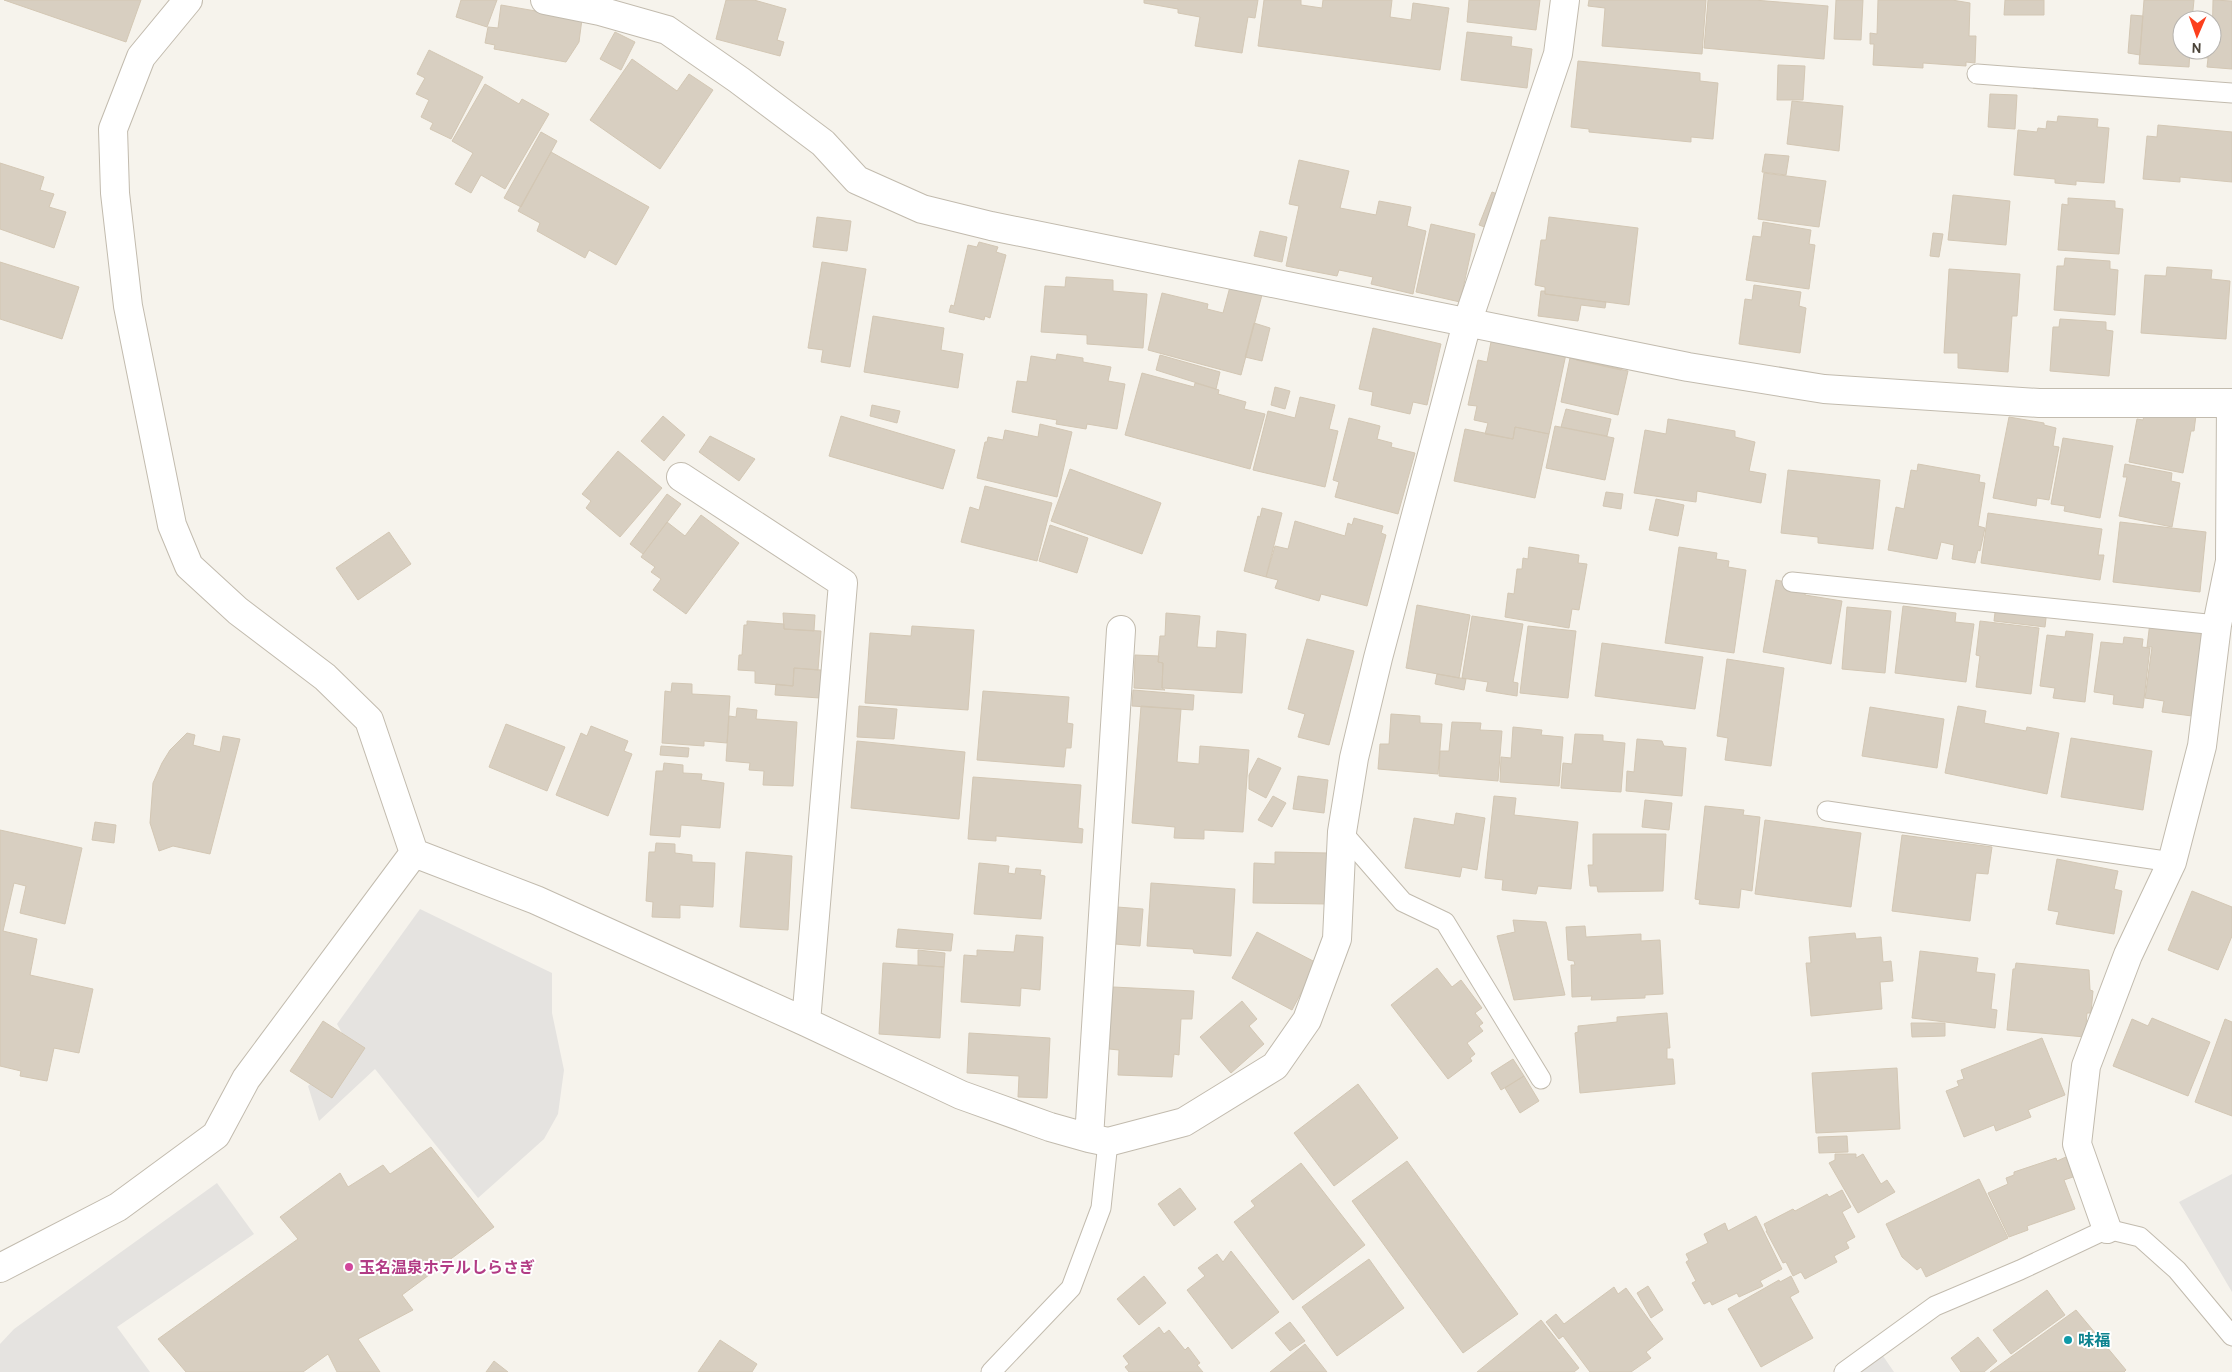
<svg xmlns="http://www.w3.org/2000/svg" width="2232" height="1372" viewBox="0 0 2232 1372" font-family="Overpass,'Noto Sans JP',sans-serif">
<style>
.parking{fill:#e5e3e0}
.building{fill:#d8cfc1;stroke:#d3c7b4}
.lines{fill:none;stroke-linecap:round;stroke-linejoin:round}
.lane-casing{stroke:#c2bbae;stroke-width:21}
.street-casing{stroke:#c2bbae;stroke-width:30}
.lane{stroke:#fff;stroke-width:19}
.street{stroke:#fff;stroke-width:28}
.hotel-dot{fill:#d1479c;stroke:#fff;stroke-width:2}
.culture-dot{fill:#0f9aa8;stroke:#fff;stroke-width:2}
.labels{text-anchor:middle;stroke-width:4;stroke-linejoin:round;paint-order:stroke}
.hotel-label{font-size:16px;font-weight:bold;fill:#b23c85;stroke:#fff;text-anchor:start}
.culture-label{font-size:16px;font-weight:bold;fill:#0d838f;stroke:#fff;text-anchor:start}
</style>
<rect width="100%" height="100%" fill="#f6f3ec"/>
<path class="parking" d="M420,909L552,973V1013L564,1070L558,1114L544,1139L478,1198L375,1069L319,1121L308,1086L351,1049L337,1024Z
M2232,1174V1292L2179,1202Z
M217,1183L254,1234L117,1327L150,1372H0V1344L14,1329Z
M1881,1353L1894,1372H1844Z"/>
<path class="building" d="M4,0H141L126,42Z
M461,0H497L487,27L456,17Z
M726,0H754L786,9L777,40L784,42L780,56L716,39Z
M1144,0H1258L1255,18L1248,17L1242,53L1195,46L1200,17L1178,13V9L1144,3Z
M1264,0H1301V5L1322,8L1323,0H1392L1390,17L1411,20L1413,3L1449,8L1440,70L1258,46Z
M1469,0H1540L1536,30L1467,22Z
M1589,0H1706L1702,54L1602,46L1605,8L1588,6Z
M1708,0H1754L1828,6L1824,59L1704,48Z
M1836,0H1863L1861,40L1834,39Z
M1878,0H1952L1970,3L1969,36H1976L1975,63L1966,62V66L1923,63V68L1873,65L1874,44H1870V33L1877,34Z
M2005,0H2044V15H2004Z
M2144,0H2194L2192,20H2182V50H2190L2189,67L2139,64Z
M2213,0L2232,1V69L2207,67L2209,50H2212Z
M501,5L582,19L579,42L566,62L494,49L495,45L485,43L488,27L498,28Z
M2131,15L2143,16L2140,55L2128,53Z
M615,32L635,42L621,70L600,59Z
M1467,32L1512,37L1511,46L1532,49L1527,88L1461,80Z
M429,50L483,77L451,139L430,129L433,123L421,117L429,100L416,94L425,78L417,74Z
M2193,50H2209L2208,58L2193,57Z
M632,59L677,91L689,74L713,90L660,169L590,120Z
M1578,61L1700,73V81L1718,83L1713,139L1691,137V142L1589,132V129L1571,127Z
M1778,65L1805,66L1803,100H1777Z
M485,84L519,104L522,99L549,114L505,189L481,175L471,193L455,184L473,153L452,141Z
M1990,94L2017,95L2015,129L1988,127Z
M1792,101L1843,106L1839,151L1787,144Z
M2058,116L2098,119L2097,127L2109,128L2104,183L2076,181V185L2055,183V179L2014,175L2018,130L2037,132L2038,128L2046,129L2047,121L2057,122Z
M2158,125L2232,132V182L2180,177V182L2143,179L2147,136L2157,137Z
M541,132L557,141L521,207L504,198Z
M551,152L649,207L616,265L589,250L585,258L537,231L540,223L518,211Z
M1765,154L1789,156L1786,175L1762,172Z
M1299,160L1349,171L1340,208L1376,215L1379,201L1411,207L1407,226L1426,231L1413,294L1371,284L1373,277L1339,270L1337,276L1286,266L1299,206L1289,204Z
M0,163L44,177L40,190L54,194L49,207L66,212L54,248L0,229Z
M1764,173L1826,181L1819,227L1758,219Z
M1492,192L1503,196L1490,229L1479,225Z
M1953,195L2010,201L2006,245L1948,240Z
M2068,198L2115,201V208L2123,209L2119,254L2058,250L2062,204L2068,205Z
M817,217L851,221L847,251L813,247Z
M1549,217L1638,228L1629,305L1545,294V287L1535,285L1541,240H1546Z
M1763,222L1811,230L1809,244L1815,245L1809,289L1746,280L1753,236L1761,237Z
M1431,224L1475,234L1460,302L1416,292Z
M1260,231L1287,237L1282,262L1254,256Z
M1933,233L1943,234L1939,257L1930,256Z
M979,242L998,247L996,252L1006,255L990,318L985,316L984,320L949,312L951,305L954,306L968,245L977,247Z
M2065,258L2110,261V269L2118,270L2115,315L2054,310L2057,266H2064Z
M0,262L79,287L62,339L0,319Z
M822,262L866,269L850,367L821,362L823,350L808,348Z
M2167,267L2212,270L2211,279L2230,281L2226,339L2141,333L2145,275L2166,276Z
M1949,269L2020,274L2017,316H2012L2008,372L1958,368V353H1944Z
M1066,277L1113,280V291L1147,294L1143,348L1087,344V335L1041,332L1045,286L1065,287Z
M1231,283L1263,291L1241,375L1148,350L1162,293L1208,304L1207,309L1223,313Z
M1754,285L1801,292L1799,306L1806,308L1800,353L1739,344L1745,299L1752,300Z
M1541,291H1545V294L1606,302L1605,308L1581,305L1578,321L1538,316Z
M873,316L944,328L941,350L963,354L958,388L864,372Z
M2060,319L2106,322V330L2113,331L2109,376L2050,371L2053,327H2059Z
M1254,323L1270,328L1262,361L1245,357Z
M1373,328L1441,344L1427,405L1413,402L1410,414L1371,405L1373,392L1359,389Z
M1492,337L1566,354L1549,434L1515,427L1513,439L1485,434L1488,423L1474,420L1477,406L1468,405L1478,360L1487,362Z
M1577,352L1623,362L1621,370L1576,360Z
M1057,354L1083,358V362L1111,367L1108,381L1125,384L1117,429L1087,424L1086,429L1056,424L1057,420L1012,412L1017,381L1027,382L1031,356L1056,360Z
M1160,355L1220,372L1216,389L1156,370Z
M1570,358L1628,371L1618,415L1561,402Z
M1142,373L1194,387L1195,383L1219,390L1218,394L1246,402L1244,409L1265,414L1250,469L1125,435Z
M1275,387L1290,391L1285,409L1271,405Z
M1300,397L1335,405L1329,429L1338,431L1325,487L1253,470L1268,411L1295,418Z
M872,405L900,411L897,423L870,416Z
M1566,409L1611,419L1607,436L1561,427Z
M2145,412L2196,415L2194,431H2191L2183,473L2129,462L2137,419L2143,420Z
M663,416L685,435L664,461L641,441Z
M841,416L955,450L943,489L829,456Z
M2009,417L2044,423V425L2056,428L2053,446L2059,447L2049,500L2037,498L2036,506L1993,498Z
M1349,418L1380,426L1377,439L1392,443L1391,447L1415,453L1398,514L1335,497L1339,482L1333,480Z
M1668,419L1735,431V437L1755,442L1749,471L1766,474L1761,503L1697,491L1696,502L1634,493L1645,430L1666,434Z
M1040,424L1072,432L1057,497L977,478L985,442H987L988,437L1003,440L1005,430L1038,437Z
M1555,426L1614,438L1605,480L1546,468Z
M1515,427L1549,434L1535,498L1454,481L1465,429L1513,439Z
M710,436L755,459L739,481L699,452Z
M2063,438L2113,446L2100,518L2064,511L2065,506L2051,504Z
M618,451L662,488L620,537L586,508L591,501L582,494Z
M1918,464L1980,475L1979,482L1985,483L1978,526L1985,528L1980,551L1978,550L1975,563L1952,559L1954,545L1941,542L1937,559L1888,550L1896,507L1904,509L1911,470L1917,471Z
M2125,464L2172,473L2171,481L2180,483L2172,527L2119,516L2127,477H2123Z
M1070,469L1161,503L1142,554L1051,521Z
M1788,470L1880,480L1873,549L1818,543V537L1781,533Z
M985,486L1052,503L1037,561L961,542L970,507L979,510Z
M1606,492L1623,494L1621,509L1603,506Z
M667,494L681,504L643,554L630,544Z
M1656,499L1684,505L1678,536L1649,530Z
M1262,508L1282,513L1266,577L1244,571L1258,516L1260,517Z
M1988,513L2102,529L2098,555H2104L2100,580L1981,563Z
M701,515L739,543L686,614L653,590L661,579L651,572L655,567L641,557L667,522L685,536Z
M1354,518L1383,526L1381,533L1386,535L1367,606L1321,594L1319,601L1275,588L1278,580L1266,577L1275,546L1288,549L1295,521L1345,536L1348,523L1352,525Z
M2120,522L2206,532L2200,592L2113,582Z
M1050,525L1088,538L1077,573L1039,561Z
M389,532L411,564L358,600L336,568Z
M1529,547L1579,555L1578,563L1587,564L1579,610L1572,609L1569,628L1505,617L1508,593L1514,594L1517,569H1522L1523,558L1528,559Z
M1679,547L1717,553L1716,559L1729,561L1728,567L1746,570L1734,653L1665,643Z
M1776,580L1806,586L1805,595L1842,601L1831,664L1763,652Z
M1997,596L2048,601L2045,627L1994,621Z
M1417,605L1470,615L1459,678L1406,668Z
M1903,606L1956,613L1955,622L1974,624L1966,682L1895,673Z
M1847,607L1891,611L1885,673L1842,669Z
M783,613L815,615L814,631L784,629Z
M1166,613L1200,616L1197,647L1216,648L1217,631L1246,634L1242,693L1162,688L1163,663L1158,662L1160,636H1165Z
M1472,616L1523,624L1513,682L1518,683L1517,696L1486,691L1488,682L1462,678Z
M747,621L784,624V629L821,631L818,670L794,668L793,686L755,683V671L738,670L739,655H742L744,625H747Z
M1980,621L2039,628L2031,694L1976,687L1980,656L1976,655Z
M2150,622L2203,629L2192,716L2162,712L2164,701L2145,698L2152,647H2147Z
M912,626L974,630L968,710L865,703L870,633L911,636Z
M1528,626L1576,631L1568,698L1520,693Z
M2066,631L2093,634L2085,702L2053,698L2055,688L2040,686L2047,635L2065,637Z
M2124,637L2143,639L2142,647L2150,648L2143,708L2113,704L2114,695L2094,692L2101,642L2123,644Z
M1307,639L1354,651L1329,745L1298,737L1305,714L1288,709Z
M1602,643L1703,657L1695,709L1595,696Z
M1135,655L1159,656L1158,662L1163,663L1162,688L1165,690L1134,688Z
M1727,659L1784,668L1771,766L1725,760L1728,738L1717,736Z
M794,668L821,670L820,698L775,695L776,684L793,686Z
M1437,674L1466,679L1464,690L1435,684Z
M672,683L692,684V694L730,696L727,743L704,741V746L662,743L665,691L671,692Z
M1133,690L1194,695L1193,710L1132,706Z
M983,691L1069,697L1067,723L1073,724L1071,748H1066L1064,767L977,760Z
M859,706L897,709L894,739L857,737Z
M1141,706L1181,709L1177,762L1199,764L1200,746L1249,750L1243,832L1204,830V839L1174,838L1175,827L1132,823Z
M1958,706L1986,711L1984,723L2026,731L2027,727L2059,733L2047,794L1945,773Z
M1870,707L1944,719L1937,768L1862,756Z
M737,708L757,710L756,719L797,722L793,786L763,785L764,771L749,770L750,763L726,761L729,716L736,717Z
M1391,714L1420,716V723L1442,724L1438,774L1378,769L1380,744H1389Z
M1452,722L1481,723L1480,730L1502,731L1498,781L1439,776L1440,751H1449Z
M506,724L565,747L547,791L489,767Z
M591,726L628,741L624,751L632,754L608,816L556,795L581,733L587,736Z
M1513,727L1542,730L1541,735L1563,737L1559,786L1500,782L1501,757L1511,758Z
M187,733L195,735L193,745L220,752L223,736L240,739L210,854L173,846L159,851L150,823L153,783L162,763L170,750Z
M1575,734L1603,735V741L1625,743L1621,792L1561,788L1563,763L1572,764Z
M2071,738L2152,751L2143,810L2061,797Z
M1637,739L1662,741L1664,746L1686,748L1682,796L1626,791L1627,771L1634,772Z
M857,741L965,752L959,819L851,808Z
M661,746L689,748L688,757L660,755Z
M1258,758L1281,768L1266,798L1249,789V775Z
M664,763L683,765V773L702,774L701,780L724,783L720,828L681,825L680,837L650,835L656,771H663Z
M1298,776L1328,780L1324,813L1293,809Z
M973,777L1081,785L1078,828L1083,829L1082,843L996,836V841L968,839Z
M1273,796L1286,803L1272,827L1258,820Z
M1494,796L1516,798L1514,815L1578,822L1571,889L1538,886L1536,894L1502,890L1503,880L1485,878Z
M1645,800L1672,803L1669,830L1642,827Z
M1705,806L1744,810L1743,815L1760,817L1752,891L1741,889L1739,908L1699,904L1700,900L1695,899Z
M1456,813L1485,818L1477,870L1462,867L1460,877L1405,868L1414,818L1454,825Z
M1765,820L1861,833L1851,907L1755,894Z
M95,822L116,825L114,843L92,840Z
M0,830L82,848L65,924L20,913L26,886L14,883L3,931L37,939L30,975L93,989L79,1053L54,1048L47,1081L20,1076L21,1071L0,1066Z
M1593,834H1666L1663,891L1598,892L1597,886H1590L1588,865H1593Z
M1902,835L1992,847L1988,874L1976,873L1970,921L1892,911Z
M656,843L675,844V853L692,855V862L715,863L713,907L680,905V918L652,917L653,902L646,901L649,852H655Z
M746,852L792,856L788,930L740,927Z
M1275,852L1328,853V904L1253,903L1254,863L1275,864Z
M2057,859L2118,871L2114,889L2122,891L2114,934L2056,924L2059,912L2048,910Z
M979,863L1009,866L1008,873L1015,874L1016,868L1041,870L1040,875L1045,876L1041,919L974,914Z
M1151,883L1235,889L1231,956L1194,953L1193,949L1147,946Z
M2192,891L2232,907V936L2218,970L2168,950Z
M1117,907L1143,909L1140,946L1115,944Z
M1513,920L1546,922L1565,995L1514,1000L1497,936L1515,932Z
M1585,926L1586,937L1641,934V941L1660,940L1663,994L1645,995V998L1591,1000L1592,996L1572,997L1571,965H1575L1574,961L1568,960L1566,927Z
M898,929L953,934L951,951L896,947Z
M1257,932L1317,963L1292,1010L1232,978Z
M1855,933L1856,939L1881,937L1883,962L1891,961L1893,981L1880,982L1882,1009L1811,1016L1806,963H1811L1809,937Z
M1016,935L1043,937L1040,990L1021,988L1020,1006L961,1002L964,955L977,956V950L1014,952Z
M918,950L945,953L944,967L918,965Z
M1920,951L1978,958L1976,972L1995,974L1991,1009L1997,1010L1995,1028L1912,1018Z
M883,963L944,967L940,1038L879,1034Z
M2016,963L2089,970L2090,990L2093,991L2091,1013H2087L2085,1037L2007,1030L2013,969H2015Z
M1437,968L1452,987L1461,980L1482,1008L1475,1013L1483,1023L1479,1026L1483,1031L1467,1043L1475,1054L1470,1058L1472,1061L1448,1079L1391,1005Z
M1113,987L1194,991L1192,1019H1181L1179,1055L1174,1054L1172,1077L1118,1075L1119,1050L1109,1049Z
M1242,1001L1257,1019L1249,1026L1264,1044L1231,1073L1200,1037Z
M1667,1013L1670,1048H1667V1059H1673L1675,1084L1580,1093L1575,1033L1578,1032V1026L1617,1022V1017Z
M2152,1018L2210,1042L2188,1096L2113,1066L2132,1019L2148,1026Z
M2225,1019L2232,1022V1116L2195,1102Z
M323,1021L365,1048L332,1098L290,1071Z
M1911,1023H1945V1036L1912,1037Z
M969,1033L1050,1038L1047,1098L1018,1097L1019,1076L967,1073Z
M2042,1038L2065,1095L2028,1110L2031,1117L1996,1131L1994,1125L1964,1137L1946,1091L1959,1086L1957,1081L1964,1079L1961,1070Z
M1513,1059L1524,1076L1501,1090L1491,1073Z
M1897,1068L1900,1129L1816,1133L1812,1073Z
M1524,1076L1539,1101L1520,1113L1505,1088Z
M1358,1084L1398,1138L1334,1186L1294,1133Z
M1847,1136L1848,1152L1819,1153L1818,1137Z
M431,1147L494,1227L402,1295L413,1310L358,1339L380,1372H337L328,1354L303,1372H186L158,1339L298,1239L280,1217L340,1173L348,1187L383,1165L390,1174Z
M1835,1154H1856V1158L1863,1154L1881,1184L1887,1180L1895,1192L1858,1213L1829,1163L1835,1160Z
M2066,1157L2073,1177L2064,1180L2075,1209L2027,1226L2028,1230L2009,1237L1988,1193L2008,1184L2006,1178L2014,1175V1172L2056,1158L2057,1161Z
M1407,1161L1518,1314L1463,1353L1352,1201Z
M1301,1163L1365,1245L1293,1300L1234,1222L1255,1206L1251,1201Z
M1979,1179L2008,1238L1926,1277L1921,1267L1917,1270L1902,1257L1886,1224Z
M1180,1188L1196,1209L1174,1226L1158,1204Z
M1842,1190L1851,1207L1842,1212L1855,1237L1846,1242L1849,1248L1834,1256L1837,1262L1805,1279L1801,1272L1793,1276L1786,1262L1783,1263L1766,1231H1767L1764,1224L1793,1209L1795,1211L1827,1194L1829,1197Z
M1756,1216L1782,1269L1760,1281L1763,1286L1739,1297L1737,1293L1712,1305L1710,1301L1704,1304L1692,1283L1696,1281L1686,1262L1689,1260L1686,1254L1708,1243L1704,1234L1725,1223L1728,1231Z
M1231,1251L1279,1312L1232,1349L1187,1290L1205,1276L1198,1268L1217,1254L1223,1262Z
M1369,1259L1404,1308L1337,1356L1302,1307Z
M1144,1276L1166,1303L1139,1325L1117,1299Z
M1791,1276L1799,1292L1790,1297L1813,1338L1761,1367L1728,1309L1779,1280L1780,1282Z
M1648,1286L1663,1310L1651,1318L1637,1293Z
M1614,1287L1618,1294L1626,1288L1663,1339L1646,1352L1651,1358L1631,1372H1590L1563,1336L1559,1339L1546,1322L1556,1314L1564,1324Z
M2047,1290L2065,1315L2011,1354L1993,1330Z
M2076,1310L2126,1370L2124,1372H1990Z
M1541,1320L1579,1368L1574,1372H1477Z
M1290,1322L1305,1341L1290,1351L1275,1333Z
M1159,1327L1164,1334L1169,1330L1185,1350L1188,1347L1200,1363L1197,1365L1203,1372H1129L1125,1367L1129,1364L1123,1356Z
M1978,1337L1997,1361L1984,1372H1961L1951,1358Z
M720,1340L757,1364L752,1372H698Z
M1305,1344L1327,1372H1270Z
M494,1361L508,1372H486Z"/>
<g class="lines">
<defs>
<path id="lane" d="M1977,74L2232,93
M1792,582L2217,625
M1827,811L2172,862
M1342,832L1403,902L1445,922L1541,1079
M991,1372L1071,1288L1101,1208L1108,1142
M1844,1372L1935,1306L2020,1270L2107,1229L2140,1237L2177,1270L2232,1336"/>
<path id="street" d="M188,0L141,57L113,129L115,193L128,306L172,525L189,566L238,611L325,677L369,720L414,853
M545,0L600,11L667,30L739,80L823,143L857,180L922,209L991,226L1688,367L1824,389L2039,403H2232
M681,477L843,583L806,1022
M414,853L536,900L806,1022L961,1095L1050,1127L1089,1138L1108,1142L1184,1122L1275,1066L1307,1020L1337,939L1342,832L1354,758L1378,658L1467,323L1558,54L1565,0
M1089,1138L1121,630
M2107,1229L2077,1144L2086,1066L2128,955L2172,862L2202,746L2217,625L2230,561L2231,403
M0,1268L118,1207L216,1135L246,1079L414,853"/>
</defs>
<use href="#lane" class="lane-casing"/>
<use href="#street" class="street-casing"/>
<use href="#lane" class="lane"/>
<use href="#street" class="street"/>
</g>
<circle class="hotel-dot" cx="349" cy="1267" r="5"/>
<circle class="culture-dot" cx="2068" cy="1340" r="5"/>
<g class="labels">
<g class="hotel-label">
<text x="359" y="1273">玉名温泉ホテルしらさぎ</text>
</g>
<g class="culture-label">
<text x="2078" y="1346">味福</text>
</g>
</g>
<g transform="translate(2197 35) rotate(182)"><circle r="24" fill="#ffffff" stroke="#b7b4b0"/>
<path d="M0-4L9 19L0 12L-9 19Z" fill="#fc3f1d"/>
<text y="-8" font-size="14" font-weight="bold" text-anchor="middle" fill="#4b4439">N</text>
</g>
</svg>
